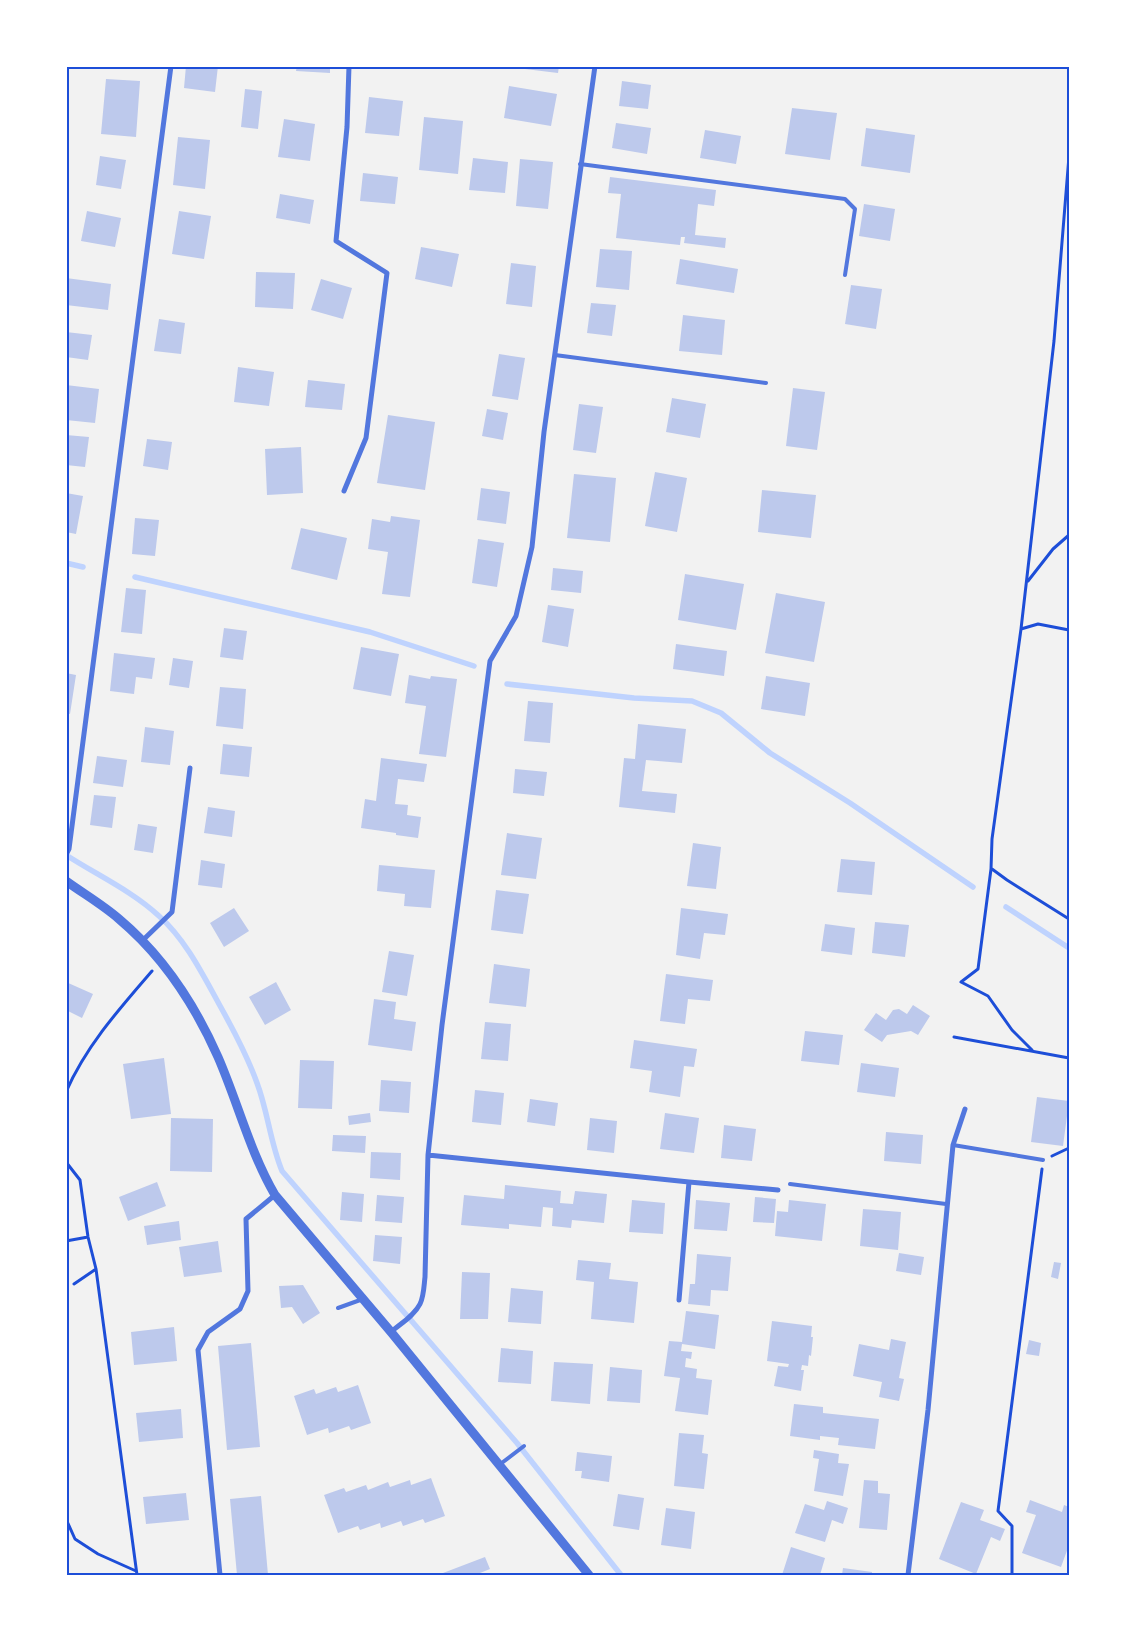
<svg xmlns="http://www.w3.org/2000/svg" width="1135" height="1641" viewBox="0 0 1135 1641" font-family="'Sofia Sans Condensed',sans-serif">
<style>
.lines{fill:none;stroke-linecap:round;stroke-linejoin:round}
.stream{stroke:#bfd3fe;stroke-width:5.5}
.building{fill:#bdc9ec}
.path{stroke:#1d4ed8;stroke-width:3}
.service{stroke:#5277de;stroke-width:4}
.minor{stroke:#5277de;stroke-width:5}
.tertiary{stroke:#5277de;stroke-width:9}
.neatline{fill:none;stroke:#1d4ed8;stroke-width:2}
</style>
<rect width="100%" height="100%" fill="#f2f2f2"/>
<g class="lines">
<path class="stream" d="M66,563L83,567
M135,577L370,632L474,666
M507,684L634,698L692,701L721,713L770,753L850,803L973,887
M66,855C97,875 132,891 159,916C185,939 202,973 219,1004C233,1029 247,1055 257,1083C268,1112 270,1142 282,1171L517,1443L621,1575
M1006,907L1069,948"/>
</g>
<path class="building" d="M186,66H218L215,92L184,88Z
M297,66H330V73L296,71Z
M525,66H559L558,73L525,69Z
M106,79L140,81L136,137L101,134Z
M622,81L651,85L648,109L619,106Z
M509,86L557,94L551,126L504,118Z
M245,89L262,91L258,129L241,127Z
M369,97L403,101L399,136L365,133Z
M792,108L837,113L830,160L785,154Z
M424,117L463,121L458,174L419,170Z
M284,119L315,124L310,161L278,157Z
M616,123L651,128L647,154L612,148Z
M866,128L915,135L910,173L861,166Z
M705,130L741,136L736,164L700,158Z
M178,137L210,140L205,189L173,185Z
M100,156L126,160L121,189L96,185Z
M473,158L508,162L505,193L469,190Z
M520,159L553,162L548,209L516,206Z
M363,173L398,177L395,204L360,201Z
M610,177L716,190L714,206L698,204L695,235L726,238L725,248L684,243L685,237H681L680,245L616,238L621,194L608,193Z
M280,194L314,200L310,224L276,218Z
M864,204L895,209L890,241L859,236Z
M87,211L121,218L115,247L81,241Z
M179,211L211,216L204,259L172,254Z
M421,247L459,254L452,287L415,279Z
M600,249L632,251L629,290L596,287Z
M680,259L738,269L734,293L676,284Z
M511,263L536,266L532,307L506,304Z
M256,272L295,273L293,309L255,307Z
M66,278L111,284L108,310L66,305Z
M321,279L352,288L343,319L311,310Z
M851,285L882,289L876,329L845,324Z
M591,303L616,305L612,336L587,333Z
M683,315L725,320L722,355L679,351Z
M159,319L185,323L181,354L154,351Z
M66,332L92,335L88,360L66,357Z
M499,354L525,358L518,400L492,396Z
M238,367L274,372L269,406L234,402Z
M308,380L345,384L342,410L305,407Z
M66,385L99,389L95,423L66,420Z
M793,388L825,392L817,450L786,446Z
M672,398L706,404L700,438L666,432Z
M579,404L603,407L596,453L573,450Z
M487,409L508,413L503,440L482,436Z
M388,415L435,422L425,490L377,483Z
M66,435L89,437L85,467L66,465Z
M147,439L172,442L168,470L143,466Z
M301,447L303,493L267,495L265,449Z
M655,472L687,478L677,532L645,526Z
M574,474L616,478L610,542L567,538Z
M481,488L510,492L506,524L477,520Z
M762,490L816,495L811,538L758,532Z
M66,493L83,496L76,534L66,532Z
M391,516L420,520L410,597L382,594L388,552L368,549L372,519L390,522Z
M135,518L159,520L155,556L132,554Z
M301,528L347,538L337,580L291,569Z
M478,539L504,543L497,587L472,583Z
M553,568L583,571L581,593L551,590Z
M685,574L744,584L736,630L678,620Z
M126,588L146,590L142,634L121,632Z
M776,593L825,602L814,662L765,653Z
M548,605L574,609L568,647L542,642Z
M224,628L247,631L243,660L220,657Z
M676,644L727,651L724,676L673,669Z
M361,647L399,654L391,696L353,689Z
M114,653L155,658L152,679L136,677L134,694L110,691Z
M173,658L193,661L189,688L169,685Z
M66,673L76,675L70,714L66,713Z
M409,675L430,679L431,676L457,679L446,757L419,754L426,706L405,703Z
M766,676L810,683L805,716L761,709Z
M220,687L246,689L243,729L216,726Z
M528,701L553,703L550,743L524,741Z
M638,724L686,729L682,763L646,760L642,791L677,794L675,813L619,807L624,758L635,759Z
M145,727L174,731L170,765L141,762Z
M223,744L252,747L249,777L220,774Z
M97,756L127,760L123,787L93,783Z
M381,758L427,764L424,782L398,779L395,804L408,805L407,815L421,817L418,838L396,835V833L361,828L365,799L376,801Z
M515,769L547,772L544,796L513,793Z
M94,795L116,797L112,828L90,825Z
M208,807L235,811L232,837L204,833Z
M138,824L157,827L153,853L134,850Z
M507,833L542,838L536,879L501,875Z
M693,843L721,847L716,889L687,886Z
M841,859L875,862L872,895L837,892Z
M201,860L225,864L222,888L198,885Z
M379,865L435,870L431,908L404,906L405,894L377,891Z
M496,890L529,894L523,934L491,930Z
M234,908L249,931L224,947L210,923Z
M681,908L728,914L725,935L704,933L700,959L676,955Z
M875,922L909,925L905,957L872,953Z
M825,924L855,928L852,955L821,951Z
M389,951L414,955L407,996L382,992Z
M494,964L530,969L526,1007L489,1003Z
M666,974L713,980L710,1001L688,999L685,1024L660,1021Z
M66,982L93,994L82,1018L66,1010Z
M276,982L291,1010L265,1025L249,997Z
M374,999L396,1002L394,1019L416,1022L412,1051L368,1045Z
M913,1005L930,1016L918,1035L911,1031L887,1035L882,1042L864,1030L876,1013L886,1020L893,1010L899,1009L907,1014Z
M485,1022L511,1024L508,1061L481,1059Z
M805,1031L843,1035L839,1065L801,1061Z
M634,1040L697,1049L694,1067L684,1066L680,1097L649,1092L652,1071L630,1068Z
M164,1058L171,1114L131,1119L123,1064Z
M300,1060L334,1061L332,1109L298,1108Z
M861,1063L899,1068L895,1097L857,1092Z
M381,1080L411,1082L409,1113L379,1111Z
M475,1090L504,1093L501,1125L472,1122Z
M1037,1097L1069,1101L1063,1146L1031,1142Z
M530,1099L558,1103L555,1126L527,1122Z
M370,1113L371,1122L349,1125L348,1116Z
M665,1113L699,1118L694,1153L660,1149Z
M171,1118L213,1119L212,1172L170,1171Z
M590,1118L617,1121L614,1153L587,1150Z
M724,1125L756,1129L752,1161L721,1158Z
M886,1132L923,1135L921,1164L884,1161Z
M333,1135L366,1136L365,1153L332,1151Z
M371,1152L401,1153L400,1180L370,1178Z
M157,1182L166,1206L128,1221L119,1197Z
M505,1185L561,1191L560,1203L573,1204L575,1191L607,1194L604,1223L572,1220L571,1228L552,1226L553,1208L543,1207L541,1227L509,1224V1229L461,1225L464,1195L504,1199Z
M342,1192L364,1194L362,1222L340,1220Z
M377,1195L404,1197L402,1223L375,1221Z
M755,1197L776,1199L774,1223L753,1222Z
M632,1200L665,1203L663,1234L629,1232Z
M696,1200L730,1203L727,1231L694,1229Z
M789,1200L826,1204L822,1241L775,1236L777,1211L788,1212Z
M863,1209L901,1212L898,1250L860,1246Z
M179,1221L181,1240L147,1245L144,1226Z
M375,1235L402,1237L400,1264L373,1261Z
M218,1241L222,1272L184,1277L179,1247Z
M899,1253L924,1257L921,1275L896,1271Z
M697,1254L731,1257L728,1291L711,1290L710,1306L688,1304L690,1284H695Z
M578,1260L611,1263L609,1279L638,1282L634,1323L591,1319L594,1282L576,1280Z
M1054,1262L1061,1263L1058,1279L1051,1277Z
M462,1272L490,1273L488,1319H460Z
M303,1285L320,1313L303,1324L292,1307L281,1308L279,1286Z
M511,1288L543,1291L541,1324L508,1322Z
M686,1311L719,1315L715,1349L682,1344L681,1351L692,1352L691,1359L686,1358L685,1367L697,1369L696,1378L712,1380L708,1415L675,1411L680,1378L664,1376L669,1341L682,1342Z
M772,1321L812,1326L811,1337H813L811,1356L809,1355L808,1366L802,1365L801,1370H804L801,1391L774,1386L778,1366L788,1367L789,1364L767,1361Z
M174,1327L177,1361L134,1365L131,1332Z
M891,1339L906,1342L899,1378L904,1379L899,1401L879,1397L882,1382L853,1376L859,1344L889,1350Z
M1029,1340L1041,1343L1039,1356L1026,1354Z
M251,1343L260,1447L227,1450L218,1346Z
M501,1348L533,1351L531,1384L498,1382Z
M554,1362L593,1364L590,1404L551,1401Z
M610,1367L642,1370L640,1403L607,1401Z
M358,1385L371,1423L351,1430L349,1426L329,1433L328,1428L307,1435L294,1396L314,1389L316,1394L336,1387L338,1392Z
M794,1404L823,1407V1413L879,1419L875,1449L838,1445L839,1438L820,1436V1440L790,1436Z
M181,1409L183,1438L139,1442L136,1413Z
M679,1433L704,1435L702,1453L708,1454L704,1489L674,1486Z
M814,1450L839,1454L838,1463L849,1464L843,1496L814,1491L819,1459L813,1458Z
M577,1452L612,1456L609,1482L581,1478L582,1471H575Z
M431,1478L445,1516L425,1523L423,1519L403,1526L401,1521L381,1528L380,1523L360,1530L358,1526L338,1533L324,1495L344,1488L346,1492L366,1485L368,1490L388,1482L390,1487L410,1480L411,1485Z
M864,1480L878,1481V1493L890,1494L887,1530L859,1528Z
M186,1493L189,1520L146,1524L143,1497Z
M618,1494L644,1498L639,1530L613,1526Z
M261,1496L268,1575H237L230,1499Z
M1030,1500L1062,1512L1064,1505L1069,1507V1545L1061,1567L1022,1553L1036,1515L1026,1512Z
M827,1501L848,1508L843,1524L832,1520L825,1542L795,1533L805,1504L824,1510Z
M961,1502L984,1510L980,1520L1005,1529L1000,1541L991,1537L976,1574L939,1559Z
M666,1508L695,1512L691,1549L661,1545Z
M791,1547L825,1558L820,1575H782Z
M485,1557L490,1569L475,1575H444L443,1573Z
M843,1568L872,1572V1575H842Z"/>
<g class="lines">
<path class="path" d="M1028,581L1053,549L1069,535
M1021,629L1054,341L1069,156
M992,869L1007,880L1069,919
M954,1037L1069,1058
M1032,1050L1012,1030L988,996L961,982L978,969L991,869L992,839L1021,629L1038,624L1069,630
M66,1092C86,1046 120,1008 152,971
M1052,1156L1069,1148
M66,1162L80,1180L88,1237L96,1269L137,1575
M66,1241L88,1237
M74,1284L96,1269
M66,1519L75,1539L98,1554L136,1571
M1012,1575V1526L998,1511L1042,1169"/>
<path class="service" d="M580,164L845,199L855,209L845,275
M555,355L766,383
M953,1145L1043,1160
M790,1184L946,1204
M338,1308L363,1299
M499,1465L524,1446"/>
<path class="minor" d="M344,491L366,438L387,273L336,241L347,127L349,66
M66,855L69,849L171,66
M143,940L172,912L190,768
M428,1155L689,1182L778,1190
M679,1300L689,1182
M391,1332C400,1324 414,1316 420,1304C424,1296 424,1285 425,1277L428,1155L442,1025L490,661L516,616L532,547L544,432L595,66
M220,1575L198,1350L208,1332L240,1309L248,1291L246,1219L275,1195
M908,1575L928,1410L953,1145L965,1109"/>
<path class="tertiary" d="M66,881C84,894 103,905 119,919C163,956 195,1005 218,1057C238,1103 250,1152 275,1195L391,1332L589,1575"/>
</g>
<rect width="1135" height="1641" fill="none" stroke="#ffffff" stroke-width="135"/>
<rect x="68" y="68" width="1000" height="1506" class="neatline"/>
</svg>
